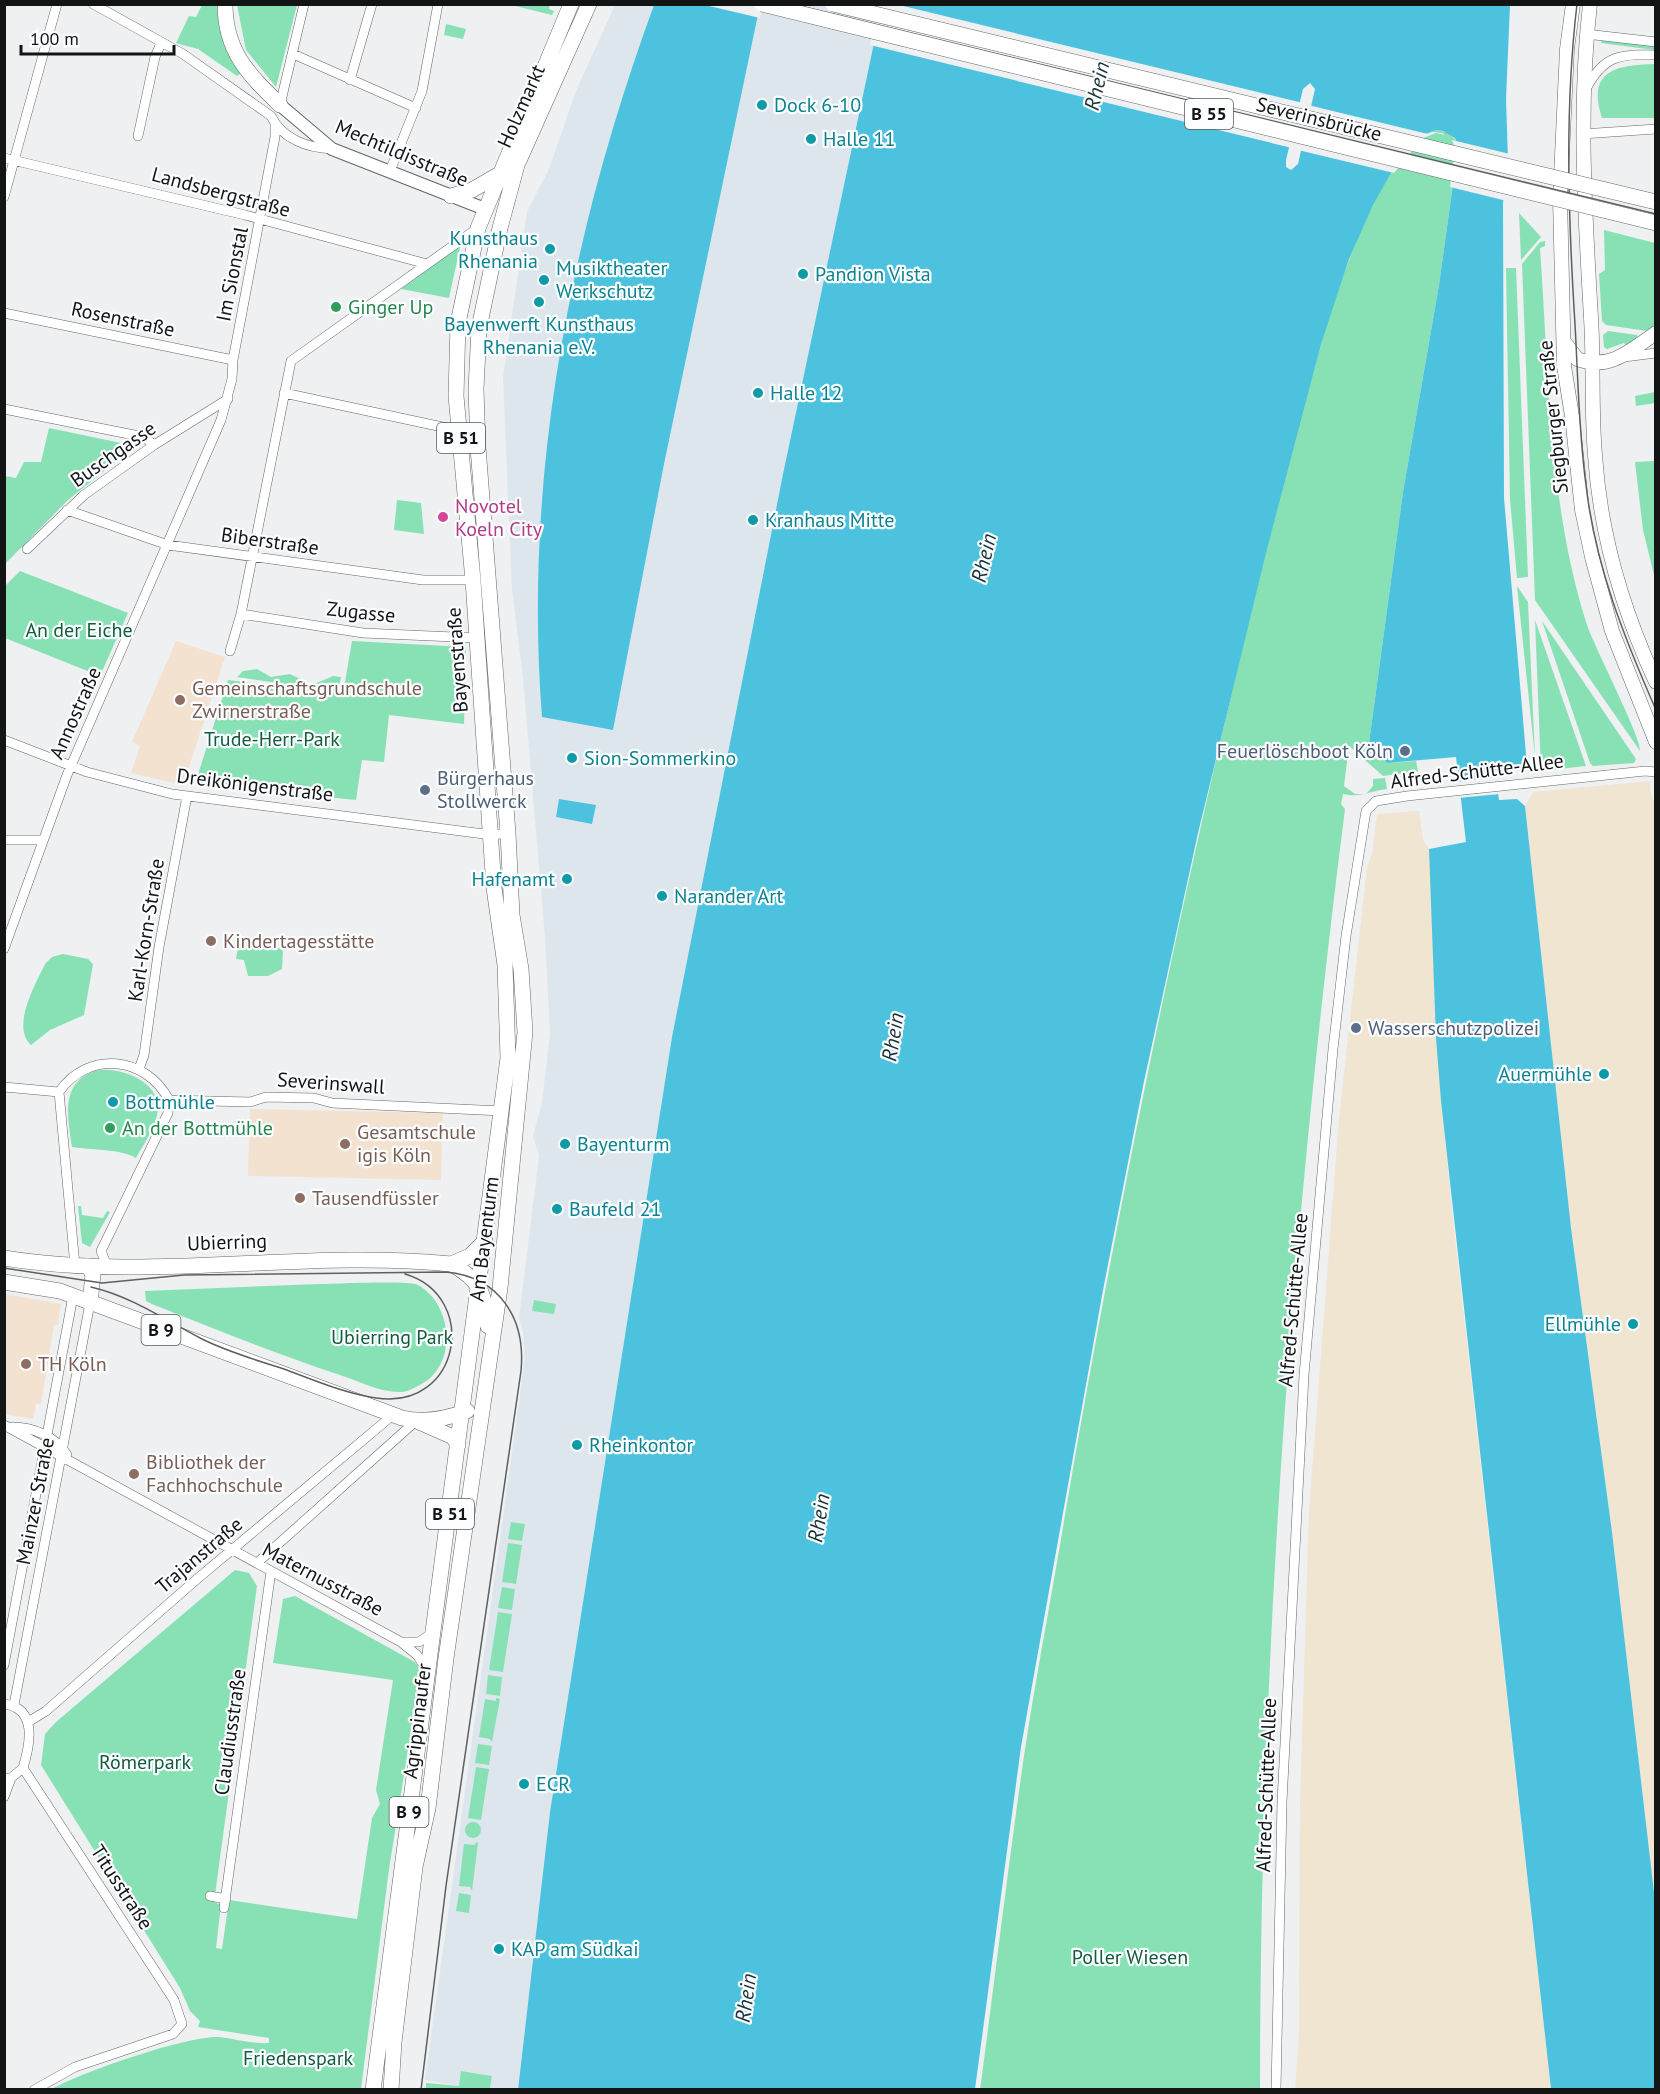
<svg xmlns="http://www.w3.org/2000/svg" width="1660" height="2094" viewBox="0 0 1660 2094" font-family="'PT Sans',sans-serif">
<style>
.built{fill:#dee6ed}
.industrial{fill:#efe5d0}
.education{fill:#f4e2d1}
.green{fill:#88e1b4}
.water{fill:#4dc2df;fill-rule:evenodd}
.pier{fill:#eef0f1}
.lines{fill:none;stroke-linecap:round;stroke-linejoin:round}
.minor-casing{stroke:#646667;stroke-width:10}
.tertiary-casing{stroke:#646667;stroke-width:14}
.secondary-casing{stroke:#646667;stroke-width:15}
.primary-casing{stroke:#646667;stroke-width:16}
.minor{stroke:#fff;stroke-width:9}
.tertiary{stroke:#fff;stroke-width:12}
.secondary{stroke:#fff;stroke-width:14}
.primary{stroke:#fff;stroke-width:15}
.tram{stroke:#5e5f5f;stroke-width:1.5}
.primary-bridge-casing{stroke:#646667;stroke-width:16;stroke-linecap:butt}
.primary-bridge{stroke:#fff;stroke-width:15}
.culture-dot{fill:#0f9aa8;stroke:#fbfdff;stroke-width:2}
.leisure-dot{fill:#2e9e5b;stroke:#fbfdff;stroke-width:2}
.hotel-dot{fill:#d1479c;stroke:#fbfdff;stroke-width:2}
.education-dot{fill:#8d6e63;stroke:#fbfdff;stroke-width:2}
.service-dot{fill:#5c6f8a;stroke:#fbfdff;stroke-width:2}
.labels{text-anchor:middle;stroke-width:4.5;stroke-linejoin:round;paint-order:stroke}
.shield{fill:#fbfdff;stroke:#595a5a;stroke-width:1.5}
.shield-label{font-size:18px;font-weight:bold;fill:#131414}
.culture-label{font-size:20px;fill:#0d838f;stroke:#fbfdff;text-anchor:start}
.street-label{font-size:20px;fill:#131414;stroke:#fbfdff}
.leisure-label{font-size:20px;fill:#27864d;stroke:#fbfdff;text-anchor:start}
.hotel-label{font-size:20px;fill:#b23c85;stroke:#fbfdff;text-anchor:start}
.park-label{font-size:20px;fill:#135b3d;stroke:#fbfdff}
.education-label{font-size:20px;fill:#785e54;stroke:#fbfdff;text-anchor:start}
.service-label{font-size:20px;fill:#4e5e75;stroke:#fbfdff;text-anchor:start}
.water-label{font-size:21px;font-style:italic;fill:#1b3035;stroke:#fbfdff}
</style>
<rect width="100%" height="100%" fill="#eef0f1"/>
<path class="built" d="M615,5H882L783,474L672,1037L550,1812L518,2089H490L492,2076L462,2071L459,2086L425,2080L525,1359L523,1332L519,1318L539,1156L533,1136L542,1103L550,1033L545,937L523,678L512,589L503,378L527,212L549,169L576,91Z"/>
<path class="industrial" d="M1651,781L1650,790L1655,804V1901L1612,1532L1571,1228L1525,806L1533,792Z
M1419,811L1423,840L1429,849L1441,1101L1452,1210L1551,2089L1295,2090L1299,2031L1300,1805L1309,1511L1339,1119L1367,867L1372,854L1377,814Z"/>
<path class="education" d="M176,641L225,657L185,779L174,783L131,773L140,746L132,742Z
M250,1109L443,1113L441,1180L248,1176Z
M5,1294L61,1304L58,1325H54L41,1404H36L33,1419L5,1414Z"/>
<path class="green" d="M202,5H217L220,31L241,73L237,76L198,49L176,43L189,16L196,17Z
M237,5H297L276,87L246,50Z
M511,5H550L549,9L554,11L552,15Z
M446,24L466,29L463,39L444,35Z
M1602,39L1655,46V50L1601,43Z
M1655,64V118H1602C1586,70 1617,65 1655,64Z
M1436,130C1447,131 1457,136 1458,148L1439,285L1403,492L1369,743L1387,763L1416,761L1418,771L1383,776L1349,746L1344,786L1355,794H1366L1373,786V779L1385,778L1387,789C1368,791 1362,798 1343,794L1341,804L1345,809C1291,1233 1260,1661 1260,2089L980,2090C995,1978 1008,1867 1024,1756C1036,1675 1052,1595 1065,1515C1119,1199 1183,887 1260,576C1282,490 1351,158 1436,130Z
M1519,213L1541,237L1521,260Z
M1604,230L1655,243V326L1647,331L1606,325L1602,321L1599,274L1605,270Z
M1545,241V246L1540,248C1549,374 1548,500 1586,622C1593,645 1642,738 1640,751L1535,600L1522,264L1540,242Z
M461,243L449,298L401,289Z
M1506,268H1516L1528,577L1517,578L1510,499Z
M1608,331L1637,335L1638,338L1627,346L1624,343L1607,349L1604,347L1603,335Z
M1655,392V403L1636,406L1635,396Z
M49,428L126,444L124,455L68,500L5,564V476L16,478L24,462H41Z
M1655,461H1656L1655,579L1643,530L1635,462Z
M397,500L421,503L424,534L394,530Z
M20,571L128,613L100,676L5,638V586Z
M1517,586L1528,602L1535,757Z
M1535,620L1586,766L1541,771Z
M1542,621L1636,759L1634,763L1593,766L1590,763Z
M352,641L466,647L464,724L389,715L384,762L362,760L356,800L195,784L228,680L343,694Z
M257,669L271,677L290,674L312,685L333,676L341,677L338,692L237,677L243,671Z
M239,941L283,949L282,969L268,976H248L244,960L236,959Z
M63,954L88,959L93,964L84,1015L50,1030L31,1045C11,1026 35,985 45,964L52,957Z
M99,1070C124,1068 164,1083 157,1115C154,1130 143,1145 136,1158C122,1149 90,1150 72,1147C67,1116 60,1079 99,1070Z
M78,1206H81L82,1215L103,1218L107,1211L110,1212L90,1247L82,1243Z
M318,1284C334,1284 408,1280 418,1285C454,1305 458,1368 418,1386C414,1388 407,1392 402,1392C381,1393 359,1381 340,1375C276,1354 215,1329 152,1304L146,1301L145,1291Z
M534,1300L556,1304L554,1314L532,1311Z
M511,1522L525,1524L522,1541L508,1539Z
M508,1543L522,1545L516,1584L502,1582Z
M235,1570L249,1573L257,1586L214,1902L221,1905L216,1948L222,1949L229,1900L357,1919L372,1818L380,1804L376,1790L393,1680L273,1663L283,1599L295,1596L413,1661L421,1668L389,1869L361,2089H52C79,2073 188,2035 219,2037C235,2039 252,2044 269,2043V2038L198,2027L200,2021L190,2011L180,1988L41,1765L45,1734L56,1722Z
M502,1587L515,1589L512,1610L498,1608Z
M498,1612L512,1614L503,1672L489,1670Z
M488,1675L502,1677L500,1696L486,1694Z
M496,1698L500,1699L492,1742L490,1739L479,1737L485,1699L496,1701Z
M478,1744L492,1746L489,1765L475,1763Z
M476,1767L489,1769L481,1820L468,1818Z
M465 1830a8 8 0 1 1 16 0a8 8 0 1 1-16 0Z
M476,1842L478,1843L472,1891L470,1887L459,1886L464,1844L475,1845Z
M459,1893L471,1895L469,1913L456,1911Z
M461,2071L492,2076L490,2089H426V2083L459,2086Z"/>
<path class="water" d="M654,5H760L664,464L613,730L542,717C523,474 571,232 654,5Z
M882,5H1510L1506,99L1508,160L1503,203L1504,498L1527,766L1495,771L1499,800L1517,799L1525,806L1571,1228L1612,1532L1655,1901V2089H1551L1441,1101L1436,1038L1429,849L1466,842L1456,757L1387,763L1369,743L1403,492L1439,285L1458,148L1455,138L1443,131L1436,130L1421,136L1395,166L1373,205L1349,259L1321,344L1267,549L1198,833L1143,1086L1103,1290L1021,1747L975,2089L518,2090L550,1812L672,1037L783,474ZM1310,83L1315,89L1298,164L1291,170L1286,167V160L1303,89Z
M559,799L596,805L592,824L556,817Z"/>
<path class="pier" d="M763,4L760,18L705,5Z
M879,4L899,5L1303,103L1292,148L870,45Z
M1308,105L1428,134L1432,132L1442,133L1445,135L1436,133L1423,138L1394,173L1298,150Z
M1452,140L1510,154L1507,201L1450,187L1455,148Z
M1499,777L1500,794L1458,798L1456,782Z"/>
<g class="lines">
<defs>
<path id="minor" d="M93,4L183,54L271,116C282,139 308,148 332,149
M1586,34L1656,42
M293,54L416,108
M350,80L372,4
M1586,89C1603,56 1620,53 1656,55
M280,105L304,4
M1582,134L1656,129
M138,136L155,57L161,43
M4,158L245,215L427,264
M390,171L422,91L438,4
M4,197L57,4
M4,313L233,360
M1624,357L1656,353
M284,393L461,431
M4,409L144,437L154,445
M67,510L168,545L423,580H473
M27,549L84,495L154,445L228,399
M241,614L363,633L477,638
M230,651L241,614L291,361L478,228
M4,740L87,772L172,794L492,835L508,833
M4,840H43
M4,949L67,775L221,420L232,379L233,360L275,137V124
M139,1069L144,1055L159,947L187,796
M4,1087L59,1092
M59,1092L75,1266
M59,1092C88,1050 146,1056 169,1100
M169,1100L250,1102L266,1097L314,1098L332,1103L502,1111
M107,1266L101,1251L168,1113L169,1100
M4,1425L401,1642L417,1655L427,1670
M12,1427C33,1427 55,1436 67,1455
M257,1563L416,1421
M401,1642H419L432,1633
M4,1665L73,1296
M4,1704C38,1708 30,1745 23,1768L11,1778H4
M14,1705L90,1303
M28,1722L46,1711L197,1579L393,1415
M23,1768L174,2000L182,2024L173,2034L75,2067L34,2090
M4,1797L11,1778
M210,1896L226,1899
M224,1908L271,1571
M1276,2090L1282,1802L1304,1375L1333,1049L1346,936L1366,811L1376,801L1407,796L1645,771L1656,772"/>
<path id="tertiary" d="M280,105L332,149L485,209"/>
<path id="secondary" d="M1573,4L1567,49L1560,198L1564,366L1572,416L1582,510L1592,557L1612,631L1656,742
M1590,4C1578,109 1585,213 1591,318C1594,364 1591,409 1595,455C1600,533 1623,611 1656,682
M1565,343L1577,359C1609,371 1630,351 1656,333"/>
<path id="primary" d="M225,4C225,51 248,74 280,105
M451,196L472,190L498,175
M4,1258C152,1282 303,1249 451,1264L470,1256L485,1241
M451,1264C481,1280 485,1295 488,1326
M88,1266L93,1274L90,1303
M4,1282L60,1291L402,1418C424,1423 446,1419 467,1411
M419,1422L453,1437L458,1445
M373,2090L508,1058L505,965L494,888L473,580L456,396L458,323L478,228L571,4
M391,2090L394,2042L415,1867L428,1808L446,1658L500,1288L525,1032L521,969L512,915L508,833L478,447L476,389L479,328L500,228L517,165L589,4"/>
</defs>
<use href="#minor" class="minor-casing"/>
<use href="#tertiary" class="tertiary-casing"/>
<use href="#secondary" class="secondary-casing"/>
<use href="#primary" class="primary-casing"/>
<use href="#minor" class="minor"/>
<use href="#tertiary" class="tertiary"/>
<use href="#secondary" class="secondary"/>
<use href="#primary" class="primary"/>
<path class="tram" d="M791,4L1656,214
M1577,4C1565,106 1568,207 1574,308C1578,367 1578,427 1586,485C1595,565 1624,637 1656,710
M4,1268L102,1283L184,1275L446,1272C500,1277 526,1319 521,1371L446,1886L421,2090
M91,1287C133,1297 165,1320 202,1339C228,1352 256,1360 284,1369C313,1380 344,1393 376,1398C461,1411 480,1296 405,1274"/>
<defs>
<path id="primary-bridge" d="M762,4L1656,223
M833,4L1656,202"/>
</defs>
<use href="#primary-bridge" class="primary-bridge-casing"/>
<use href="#primary-bridge" class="primary-bridge"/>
</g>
<g class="culture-dot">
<circle cx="762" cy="105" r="6"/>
<circle cx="811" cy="139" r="6"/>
<circle cx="550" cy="249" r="6"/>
<circle cx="803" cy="274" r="6"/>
<circle cx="544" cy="280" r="6"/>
<circle cx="539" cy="302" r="6"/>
<circle cx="758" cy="393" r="6"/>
<circle cx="753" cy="520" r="6"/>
<circle cx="572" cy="758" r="6"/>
<circle cx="567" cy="879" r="6"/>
<circle cx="662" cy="896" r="6"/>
<circle cx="1604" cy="1074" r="6"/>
<circle cx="113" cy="1102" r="6"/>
<circle cx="565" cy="1144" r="6"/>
<circle cx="557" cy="1209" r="6"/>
<circle cx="1633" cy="1324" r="6"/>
<circle cx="577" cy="1445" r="6"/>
<circle cx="524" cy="1784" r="6"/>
<circle cx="499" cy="1949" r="6"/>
</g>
<g class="leisure-dot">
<circle cx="336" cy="307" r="6"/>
<circle cx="110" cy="1128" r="6"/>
</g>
<circle class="hotel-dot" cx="443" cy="517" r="6"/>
<g class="education-dot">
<circle cx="180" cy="700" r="6"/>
<circle cx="211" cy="941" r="6"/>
<circle cx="345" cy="1144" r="6"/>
<circle cx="300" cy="1198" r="6"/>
<circle cx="26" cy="1364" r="6"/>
<circle cx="134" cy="1474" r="6"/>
</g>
<g class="service-dot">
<circle cx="1405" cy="751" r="6"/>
<circle cx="425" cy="790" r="6"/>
<circle cx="1356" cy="1028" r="6"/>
</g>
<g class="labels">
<g class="shield">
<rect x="1185" y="99" width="48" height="30" rx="4.5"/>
<rect x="437" y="423" width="48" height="30" rx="4.5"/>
<rect x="141.5" y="1315" width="39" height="30" rx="4.5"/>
<rect x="426" y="1499" width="48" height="30" rx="4.5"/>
<rect x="389.5" y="1797" width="39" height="30" rx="4.5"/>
</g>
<g class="shield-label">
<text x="1209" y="120">B 55</text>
<text x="461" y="444">B 51</text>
<text x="161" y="1336">B 9</text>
<text x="450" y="1520">B 51</text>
<text x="409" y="1818">B 9</text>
</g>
<g class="culture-label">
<text x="774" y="112">Dock 6-10</text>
<text x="823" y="146">Halle 11</text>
<text x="538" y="245" text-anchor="end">Kunsthaus<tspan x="538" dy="23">Rhenania</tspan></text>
<text x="556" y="275">Musiktheater<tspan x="556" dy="23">Werkschutz</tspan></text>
<text x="815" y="281">Pandion Vista</text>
<text x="539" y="331" text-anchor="middle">Bayenwerft Kunsthaus<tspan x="539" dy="23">Rhenania e.V.</tspan></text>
<text x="770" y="400">Halle 12</text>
<text x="765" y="527">Kranhaus Mitte</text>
<text x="584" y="765">Sion-Sommerkino</text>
<text x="555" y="886" text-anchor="end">Hafenamt</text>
<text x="674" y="903">Narander Art</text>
<text x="1592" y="1081" text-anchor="end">Auermühle</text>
<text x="125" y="1109">Bottmühle</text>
<text x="577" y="1151">Bayenturm</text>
<text x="569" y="1216">Baufeld 21</text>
<text x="1621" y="1331" text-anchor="end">Ellmühle</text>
<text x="589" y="1452">Rheinkontor</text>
<text x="536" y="1791">ECR</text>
<text x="511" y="1956">KAP am Südkai</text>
</g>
<g class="street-label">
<text transform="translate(521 106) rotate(-66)" y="7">Holzmarkt</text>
<text transform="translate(1319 119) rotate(14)" y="7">Severinsbrücke</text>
<text transform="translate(402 153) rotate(23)" y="7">Mechtildisstraße</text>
<text transform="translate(221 192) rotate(15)" y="7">Landsbergstraße</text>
<text transform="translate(232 274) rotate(-79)" y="7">Im Sionstal</text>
<text transform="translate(123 319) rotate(12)" y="7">Rosenstraße</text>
<text transform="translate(1553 417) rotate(-96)" y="7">Siegburger Straße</text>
<text transform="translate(113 454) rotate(-35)" y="7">Buschgasse</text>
<text transform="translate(270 541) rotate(8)" y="7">Biberstraße</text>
<text transform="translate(361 612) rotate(6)" y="7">Zugasse</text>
<text transform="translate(457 660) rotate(-94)" y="7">Bayenstraße</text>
<text transform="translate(75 713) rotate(-66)" y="7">Annostraße</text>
<text transform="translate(1477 771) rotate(-7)" y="7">Alfred-Schütte-Allee</text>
<text transform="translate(255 785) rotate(7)" y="7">Dreikönigenstraße</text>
<text transform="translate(146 930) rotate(-81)" y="7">Karl-Korn-Straße</text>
<text transform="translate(331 1083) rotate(4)" y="7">Severinswall</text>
<text transform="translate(484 1239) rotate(-83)" y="7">Am Bayenturm</text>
<text transform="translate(227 1242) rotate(-2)" y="7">Ubierring</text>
<text transform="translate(1293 1300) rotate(-85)" y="7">Alfred-Schütte-Allee</text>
<text transform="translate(35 1501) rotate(-79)" y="7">Mainzer Straße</text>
<text transform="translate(199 1555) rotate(-40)" y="7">Trajanstraße</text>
<text transform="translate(323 1579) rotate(28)" y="7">Maternusstraße</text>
<text transform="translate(417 1721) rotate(-83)" y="7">Agrippinaufer</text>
<text transform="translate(230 1732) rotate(-82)" y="7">Claudiusstraße</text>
<text transform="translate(1266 1785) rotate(-88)" y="7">Alfred-Schütte-Allee</text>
<text transform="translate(122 1887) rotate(57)" y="7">Titusstraße</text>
</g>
<g class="leisure-label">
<text x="348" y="314">Ginger Up</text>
<text x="122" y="1135">An der Bottmühle</text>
</g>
<g class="hotel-label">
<text x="455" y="513">Novotel<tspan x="455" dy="23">Koeln City</tspan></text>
</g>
<g class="park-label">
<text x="79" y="637">An der Eiche</text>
<text x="272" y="746">Trude-Herr-Park</text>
<text x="392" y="1344">Ubierring Park</text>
<text x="145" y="1769">Römerpark</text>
<text x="1130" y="1964">Poller Wiesen</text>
<text x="298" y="2065">Friedenspark</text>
</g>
<g class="education-label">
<text x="192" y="695">Gemeinschaftsgrundschule<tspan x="192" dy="23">Zwirnerstraße</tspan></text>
<text x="223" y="948">Kindertagesstätte</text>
<text x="357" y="1139">Gesamtschule<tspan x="357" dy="23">igis Köln</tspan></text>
<text x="312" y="1205">Tausendfüssler</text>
<text x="38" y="1371">TH Köln</text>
<text x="146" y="1469">Bibliothek der<tspan x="146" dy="23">Fachhochschule</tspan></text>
</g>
<g class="service-label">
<text x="1393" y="758" text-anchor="end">Feuerlöschboot Köln</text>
<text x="437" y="785">Bürgerhaus<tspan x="437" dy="23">Stollwerck</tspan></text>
<text x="1368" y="1035">Wasserschutzpolizei</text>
</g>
<g class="water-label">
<text transform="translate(1097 86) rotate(-77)" y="7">Rhein</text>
<text transform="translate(984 558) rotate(-77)" y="7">Rhein</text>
<text transform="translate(893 1037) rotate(-81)" y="7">Rhein</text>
<text transform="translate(819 1518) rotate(-81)" y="7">Rhein</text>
<text transform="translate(746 1998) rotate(-82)" y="7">Rhein</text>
</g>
</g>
<rect width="1660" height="2094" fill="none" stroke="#131414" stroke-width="12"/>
<path d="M21 45v9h153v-9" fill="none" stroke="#131414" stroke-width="3"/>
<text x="30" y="45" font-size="18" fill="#131414" stroke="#fbfdff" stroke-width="4.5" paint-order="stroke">100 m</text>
</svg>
